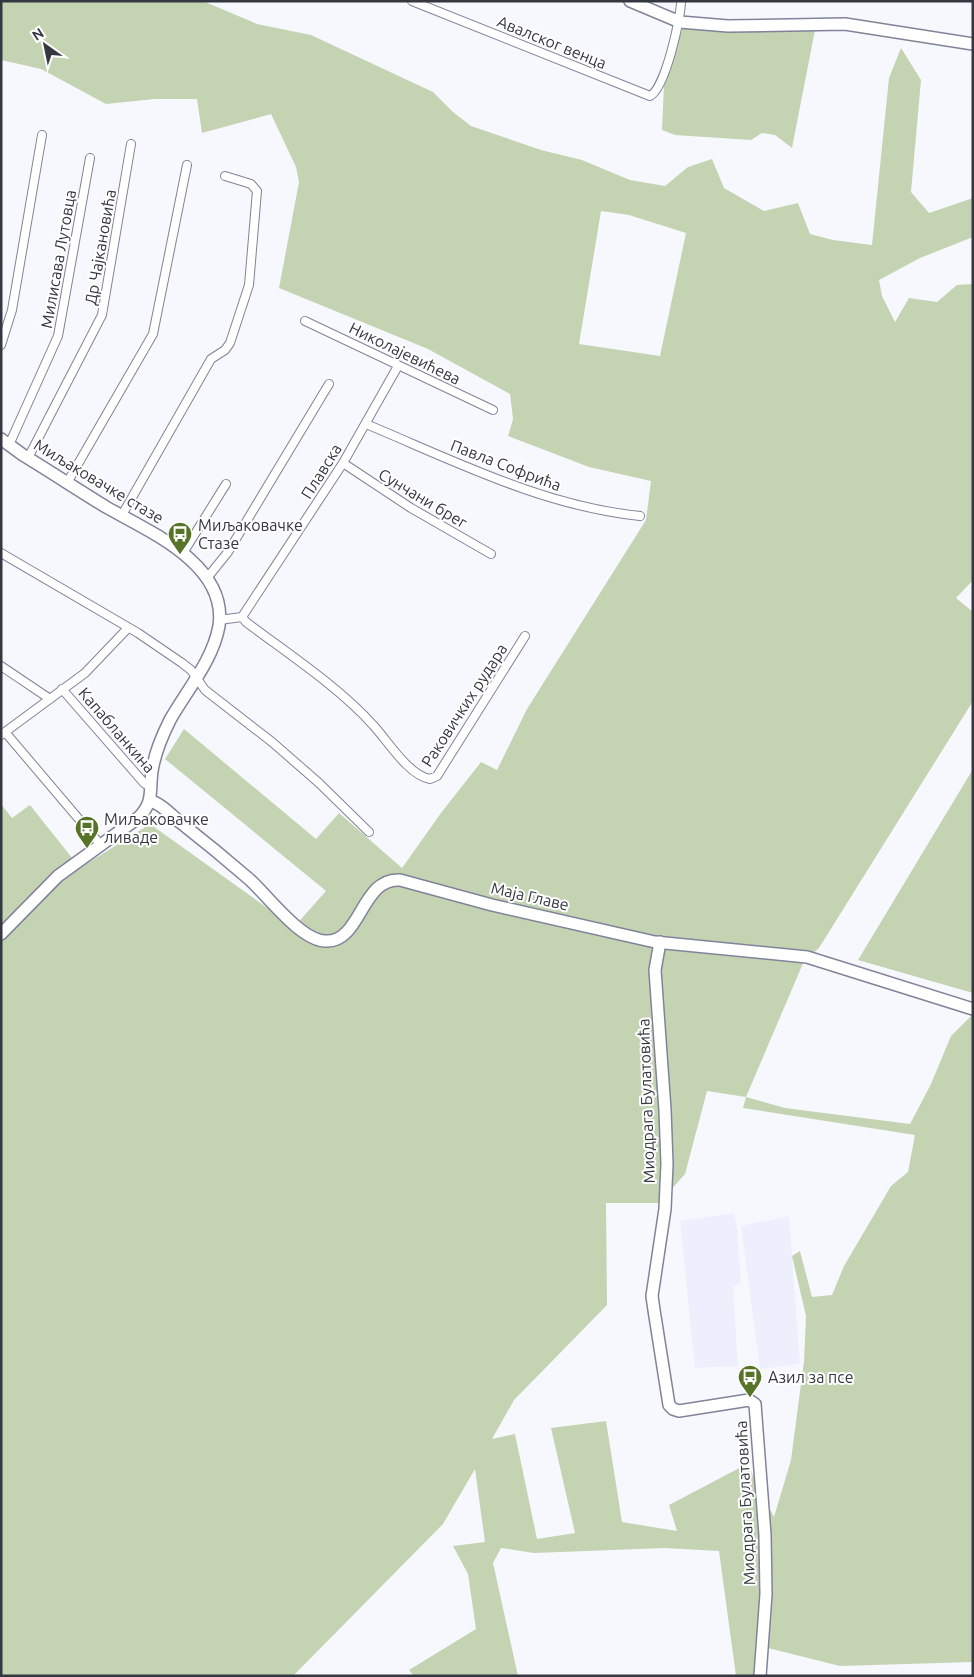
<svg xmlns="http://www.w3.org/2000/svg" width="974" height="1677" viewBox="0 0 974 1677" font-family="Ubuntu,sans-serif">
<style>
.built{fill:#edeffd}
.green{fill:#c4d4b2;fill-rule:evenodd}
.lines{fill:none;stroke-linecap:round;stroke-linejoin:round}
.street-casing{stroke:#80839a;stroke-width:10}
.secondary-casing{stroke:#80839a;stroke-width:14}
.street{stroke:#fff;stroke-width:8}
.secondary{stroke:#fff;stroke-width:11}
.labels{text-anchor:middle;stroke-width:4;stroke-linejoin:round;paint-order:stroke}
.street-label{font-size:16px;fill:#353741;stroke:#fff}
.poi-label{font-size:16px;fill:#353741;stroke:#fff;text-anchor:start}
</style>
<rect width="100%" height="100%" fill="#f7f8fd"/>
<path class="built" d="M734,1213L737,1227L741,1284L733,1286L738,1366L695,1368L680,1221Z
M789,1216L800,1364L760,1369L741,1226Z"/>
<path class="green" d="M1,1H203L257,24L311,35L433,92L453,112L471,126L541,150L582,160L630,180L665,186L688,167L712,159L724,188L764,211L798,203L810,234L833,240L872,245L889,78L901,48L921,80L911,192L929,213L973,198V237L920,258L879,280L882,296L895,322L909,298L937,302L957,285L973,284V580L956,598L973,612V701L819,948L804,961L746,1097L785,1108L910,1124L931,1084L951,1036L973,1014V1662L840,1666L768,1648L758,1676H736L719,1551L665,1548L534,1553L501,1548L493,1563L518,1676H414L409,1670L476,1629L468,1574L453,1546L485,1542L475,1469L443,1524L293,1676H1V804L12,818L30,805L80,868L150,824L294,927L326,891L165,759L184,729L316,839L339,813L402,868L441,813L481,762L497,770L527,709L646,520L651,481L589,467L508,436L513,419L510,394L428,349L279,288L299,182L296,167L271,114L202,133L197,99H155L106,104L41,69L1,60ZM601,211L629,215L686,233L660,356L579,344ZM707,1091L746,1097L743,1108L915,1135L908,1172L891,1186L844,1266L832,1295L812,1297L800,1251L792,1256L806,1316L804,1361L791,1460L774,1517L747,1464L669,1505L677,1531L622,1522L606,1421L551,1428L575,1533L537,1539L515,1434L492,1439L514,1400L607,1305L606,1203H659L685,1174Z
M683,27L815,30L792,148L775,135L762,133L751,140L675,135L662,130L664,85Z
M973,769V993L858,960Z"/>
<g class="lines">
<defs>
<path id="street" d="M412,1L650,96C665,89 681,18 681,1
M305,321L493,410
M1,345L12,310L42,135
M366,424C455,461 543,506 640,516
M9,445L58,336L90,158
M28,458L102,315L131,144
M343,463L411,508L491,554
M67,483L153,334L187,165
M122,515L211,359L225,350L230,343L249,285L257,191L251,184L225,176
M1,553L138,633L182,663L191,670L205,690L272,742L319,783L369,832
M183,553L226,484
M207,578L228,552L329,384
M242,617L246,622C287,653 339,687 373,725C388,741 408,775 430,779L437,776L525,636
M242,617L343,463L398,366
M219,620L242,617
M1,666L50,699
M62,689L144,783L151,788
M5,732L100,844
M1,735L85,673L128,628"/>
<path id="secondary" d="M630,1L680,22L728,26L845,24L973,44
M1,439L23,455C51,472 78,490 106,507C148,531 228,564 219,626C213,660 187,690 170,720C163,734 156,750 153,766C148,787 156,801 138,818L58,876L1,934
M150,801C161,803 172,816 181,823C204,841 227,860 249,879C267,895 300,940 325,941C361,944 361,877 400,880L492,905L655,942L807,957L973,1009
M660,942L655,970L665,1110L667,1164L665,1209L652,1296L654,1310L669,1405L673,1409L679,1411L749,1400L755,1404L765,1535L766,1594L760,1676"/>
</defs>
<use href="#street" class="street-casing"/>
<use href="#secondary" class="secondary-casing"/>
<use href="#street" class="street"/>
<use href="#secondary" class="secondary"/>
</g>
<defs>
<symbol id="bus-pin" viewBox="-11 -11 22 30"><path d="M0 17L-7.5 6A9.5 9.5 0 1 1 7.5 6Z" fill="#567328" stroke="#fff"/><path d="M-5-6H5V4H4V6H2V4H-2V6H-4V4H-5ZM-3.5-4V0h7V-4ZM-3.5 1.2v1.5H-2V1.2ZM2 1.2v1.5H3.5V1.2Z" fill="#fff"/></symbol>
</defs>
<g fill-rule="evenodd">
<use href="#bus-pin" x="166" y="520" width="28" height="38"/>
<use href="#bus-pin" x="73" y="814" width="28" height="38"/>
<use href="#bus-pin" x="736" y="1363" width="28" height="38"/>
</g>
<g class="labels">
<g class="street-label">
<text transform="translate(552 42) rotate(22)" y="6">Авалског венца</text>
<text transform="translate(100 247) rotate(-80)" y="6">Др Чајкановића</text>
<text transform="translate(58 259) rotate(-80)" y="6">Милисава Лутовца</text>
<text transform="translate(405 353) rotate(26)" y="6">Николајевићева</text>
<text transform="translate(506 465) rotate(21)" y="6">Павла Софрића</text>
<text transform="translate(321 471) rotate(-58)" y="6">Плавска</text>
<text transform="translate(99 481) rotate(31)" y="6">Миљаковачке стазе</text>
<text transform="translate(423 498) rotate(31)" y="6">Сунчани брег</text>
<text transform="translate(464 705) rotate(-57)" y="6">Раковичких рудара</text>
<text transform="translate(117 730) rotate(49)" y="6">Капабланкина</text>
<text transform="translate(530 896) rotate(13)" y="6">Маја Главе</text>
<text transform="translate(646 1101) rotate(-92)" y="6">Миодрага Булатовића</text>
<text transform="translate(745 1503) rotate(-93)" y="6">Миодрага Булатовића</text>
</g>
<g class="poi-label">
<text x="198" y="531">Миљаковачке<tspan x="198" dy="18">Стазе</tspan></text>
<text x="104" y="825">Миљаковачке<tspan x="104" dy="18">ливаде</tspan></text>
<text x="768" y="1383">Азил за псе</text>
</g>
</g>
<rect width="974" height="1677" fill="none" stroke="#353741" stroke-width="5"/>
<g transform="translate(45 45) rotate(327)" stroke="#ffffff" stroke-width="4" paint-order="stroke">
<path d="M0-4L9 19L0 12L-9 19Z" fill="#353741"/>
<text y="-8" font-size="14" font-weight="bold" text-anchor="middle" fill="#353741">N</text>
</g>
</svg>
